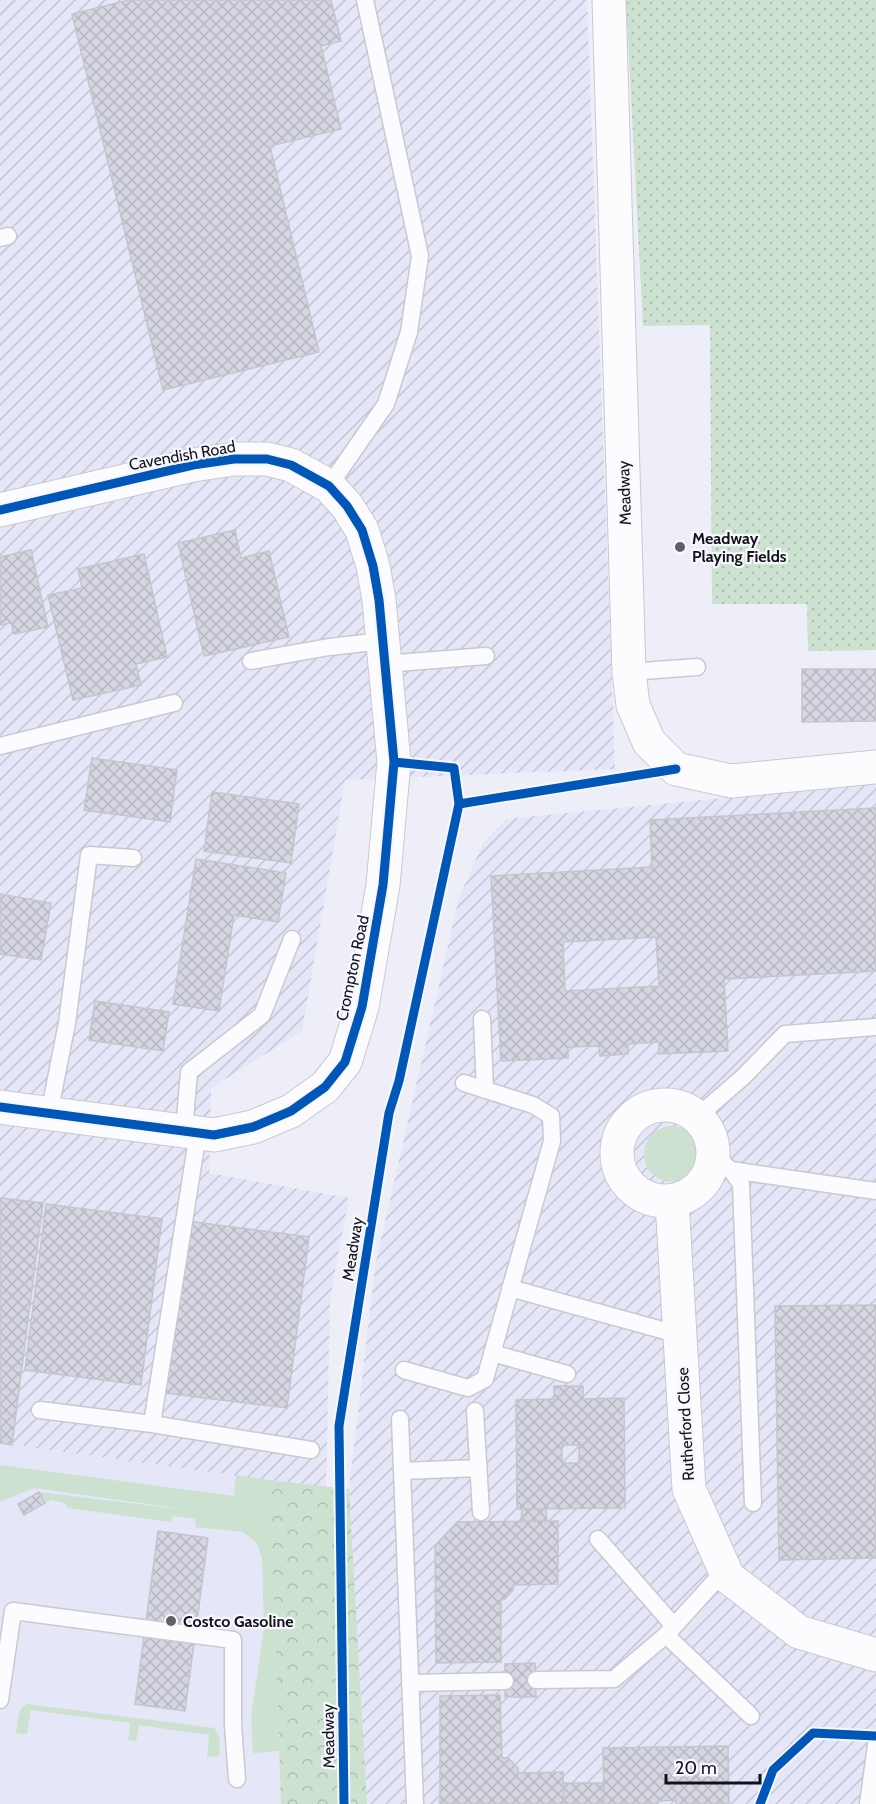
<svg xmlns="http://www.w3.org/2000/svg" width="876" height="1804" viewBox="0 0 876 1804" font-family="Cabin,sans-serif">
<style>
.built{fill:#e5e6f8}
.industrial{fill:url(#industrial-furrows)}
.grass{fill:#cce1cf}
.forest{fill:url(#forest-crowns)}
.park{fill:url(#park-dots)}
.building{fill:url(#building-cross-hatch);stroke:#c5c5cc;stroke-width:1.5;fill-rule:evenodd}
.lines{fill:none;stroke-linecap:round;stroke-linejoin:round}
.lane-casing{stroke:#c9c9d0;stroke-width:19}
.street-casing{stroke:#c9c9d0;stroke-width:35}
.lane{stroke:#fcfcfe;stroke-width:16}
.street{stroke:#fcfcfe;stroke-width:33}
.cycleway-casing{stroke:#f7f8ff;stroke-width:13}
.cycleway{stroke:#0057b8;stroke-width:9}
.poi-dot{fill:#5f5f66;stroke:#f7f8ff;stroke-width:2}
.labels{text-anchor:middle;stroke-width:4.5;stroke-linejoin:round;paint-order:stroke}
.street-label{font-size:16px;fill:#121218;stroke:#f7f8ff}
.poi-label{font-size:16px;font-weight:bold;fill:#121218;stroke:#f7f8ff;text-anchor:start}
</style>
<defs>
<pattern id="industrial-furrows" width="10" height="10" patternUnits="userSpaceOnUse" patternTransform="scale(1.5)"><rect width="10" height="10" fill="#e5e6f8"/><path d="M-1 1l2-2M0 10L10 0M9 11l2-2" fill="none" stroke="#c3c4d4"/></pattern>
<pattern id="forest-crowns" width="20" height="18" patternUnits="userSpaceOnUse" patternTransform="scale(1.5)"><rect width="20" height="18" fill="#cce1cf"/><path d="M2 6a3 3 0 1 1 6 0M12 15a3 3 0 1 1 6 0" fill="none" stroke="#aec0b1"/></pattern>
<pattern id="park-dots" width="8" height="8" patternUnits="userSpaceOnUse" patternTransform="scale(1.5)"><rect width="8" height="8" fill="#cce1cf"/><path d="M2 2h.1M6 6h.1" fill="none" stroke="#aec0b1" stroke-width="1.8" stroke-linecap="round"/></pattern>
<pattern id="building-cross-hatch" width="8" height="8" patternUnits="userSpaceOnUse" patternTransform="scale(1.5)"><rect width="8" height="8" fill="#d6d6e3"/><path d="M0 0l8 8M0 8l8-8" fill="none" stroke="#b7b7c2"/></pattern>
</defs>
<rect width="100%" height="100%" fill="#edeef7"/>
<path class="built" d="M0,1443L326,1488L328,1804H0Z"/>
<path class="industrial" d="M0,0H587L615,769L345,780L302,1031L211,1088L209,1173L349,1198L330,1297L326,1488L0,1443Z
M876,783V1804H367L349,1489L376,1261L459,898L483,843L506,819Z"/>
<path class="grass" d="M644 1154a28 28 0 1 1 56 0a28 28 0 1 1-56 0Z
M0,1465L234,1496L236,1475L270,1480L279,1751L253,1753L251,1716L264,1628L262,1558L257,1543L243,1532L196,1527L195,1519L173,1516L170,1522L68,1508L65,1503L52,1500L45,1503L39,1492L204,1512L34,1488L0,1502Z
M27,1704L214,1728C221,1737 220,1745 219,1756L207,1757L209,1735L139,1725L136,1741L128,1740L130,1723L31,1710L27,1734L16,1733C18,1723 17,1708 27,1704Z"/>
<path class="forest" d="M270,1480L349,1489L367,1804H281Z"/>
<path class="park" d="M626,0H876V650L808,651L807,604H712L710,325L643,326Z"/>
<path class="building" d="M129,0H331L341,41L321,46L341,129L270,146L319,352L163,390L72,14Z
M235,530L241,558L269,551L289,637L204,656L178,543Z
M31,550L48,627L14,634L11,623L0,625V557Z
M144,554L167,657L136,664L141,685L73,700L48,595L82,588L78,569Z
M802,669H876V721L802,722Z
M92,758L177,770L170,822L84,810Z
M212,792L299,804L291,863L204,851Z
M876,808V971L724,979L728,1051L659,1054V1042L628,1044V1054L600,1056L599,1046L568,1047V1058L501,1061L491,876L652,867L650,820ZM656,937L659,986L565,991L563,942Z
M196,859L286,873L278,922L234,915L219,1011L173,1004Z
M0,894L51,903L41,960L0,954Z
M95,1001L169,1012L163,1051L89,1040Z
M0,1198L43,1203L12,1445L0,1443Z
M46,1204L162,1219L141,1385L25,1370Z
M187,1221L309,1237L287,1408L165,1393Z
M876,1305V1558L779,1560L775,1306Z
M554,1386H583V1399L624,1398L625,1508L517,1509L516,1400L554,1399ZM562,1445H579V1463H562Z
M39,1492L45,1503L24,1515L18,1504Z
M522,1509H546L547,1521H521Z
M558,1521V1584L513,1585V1590L505,1599L501,1600V1662L436,1663L435,1546L457,1522Z
M158,1531L208,1538L185,1711L135,1704Z
M535,1663L536,1697H505V1664Z
M500,1695L502,1758H508L518,1768V1773L563,1772L564,1804H440V1696Z
M728,1746L729,1804H676V1800L658,1801V1804H604L603,1748Z
M563,1783H604V1804H564Z"/>
<g class="lines">
<defs>
<path id="lane" d="M0,238L8,236
M329,486L386,404L409,332L420,256L365,0
M251,661L329,647L383,641
M384,664L486,656
M629,672L697,667
M0,746L174,703
M482,1019L485,1090
M49,1114L67,1023L89,855L133,858
M697,1117L743,1077L785,1034L876,1027
M184,1131L189,1072L262,1015L292,939
M712,1154L731,1170L741,1184L753,1503
M731,1170L876,1191
M510,1288L680,1335
M492,1353L567,1374
M404,1370L468,1388L485,1379L552,1141L551,1116L533,1105L464,1083
M40,1410L152,1424L311,1450
M475,1411L481,1512
M400,1419L415,1804
M152,1424L198,1133
M402,1471L478,1468
M598,1539L674,1626
M666,1635L751,1716
M536,1680L614,1679L666,1635L725,1570
M410,1683L505,1681
M0,1700L13,1611L233,1640V1725L237,1779
M868,1804L876,1745"/>
<path id="street" d="M609,0L629,672L633,705L649,742L676,769L731,781L876,767
M0,510L193,465L234,459H267L291,465L329,486L347,506L362,530L373,566L379,600L394,762L383,885L362,1007L345,1062L325,1087L291,1111L253,1127L214,1135L0,1107
M617 1153a48 48 0 1 1 96 0a48 48 0 1 1-96 0Z
M672,1201L689,1489L728,1577L799,1632L876,1655"/>
</defs>
<use href="#lane" class="lane-casing"/>
<use href="#street" class="street-casing"/>
<use href="#lane" class="lane"/>
<use href="#street" class="street"/>
<defs>
<path id="cycleway" d="M0,510L193,465L234,459H267L291,465L329,486L347,506L362,530L373,566L379,600L394,762L383,885L362,1007L345,1062L325,1087L291,1111L253,1127L214,1135L0,1107
M459,804L676,769
M344,1804L339,1426L389,1113L399,1081L459,804L454,768L394,762
M760,1804L773,1770L813,1733L876,1736"/>
</defs>
<use href="#cycleway" class="cycleway-casing"/>
<use href="#cycleway" class="cycleway"/>
</g>
<g class="poi-dot">
<circle cx="680" cy="547" r="6"/>
<circle cx="171" cy="1621" r="6"/>
</g>
<g class="labels">
<g class="street-label">
<text transform="translate(182 455) rotate(-10)" y="6">Cavendish Road</text>
<text transform="translate(624 493) rotate(-92)" y="6">Meadway</text>
<text transform="translate(352 968) rotate(-78)" y="6">Crompton Road</text>
<text transform="translate(352 1249) rotate(-81)" y="6">Meadway</text>
<text transform="translate(685 1424) rotate(-93)" y="6">Rutherford Close</text>
<text transform="translate(328 1736) rotate(-91)" y="6">Meadway</text>
</g>
<g class="poi-label">
<text x="692" y="544">Meadway<tspan x="692" dy="18">Playing Fields</tspan></text>
<text x="183" y="1627">Costco Gasoline</text>
</g>
</g>
<path d="M666 1774v9h94v-9" fill="none" stroke="#121218" stroke-width="3"/>
<text x="675" y="1774" font-size="18" fill="#121218" stroke="#f7f8ff" stroke-width="4.5" paint-order="stroke">20 m</text>
</svg>
